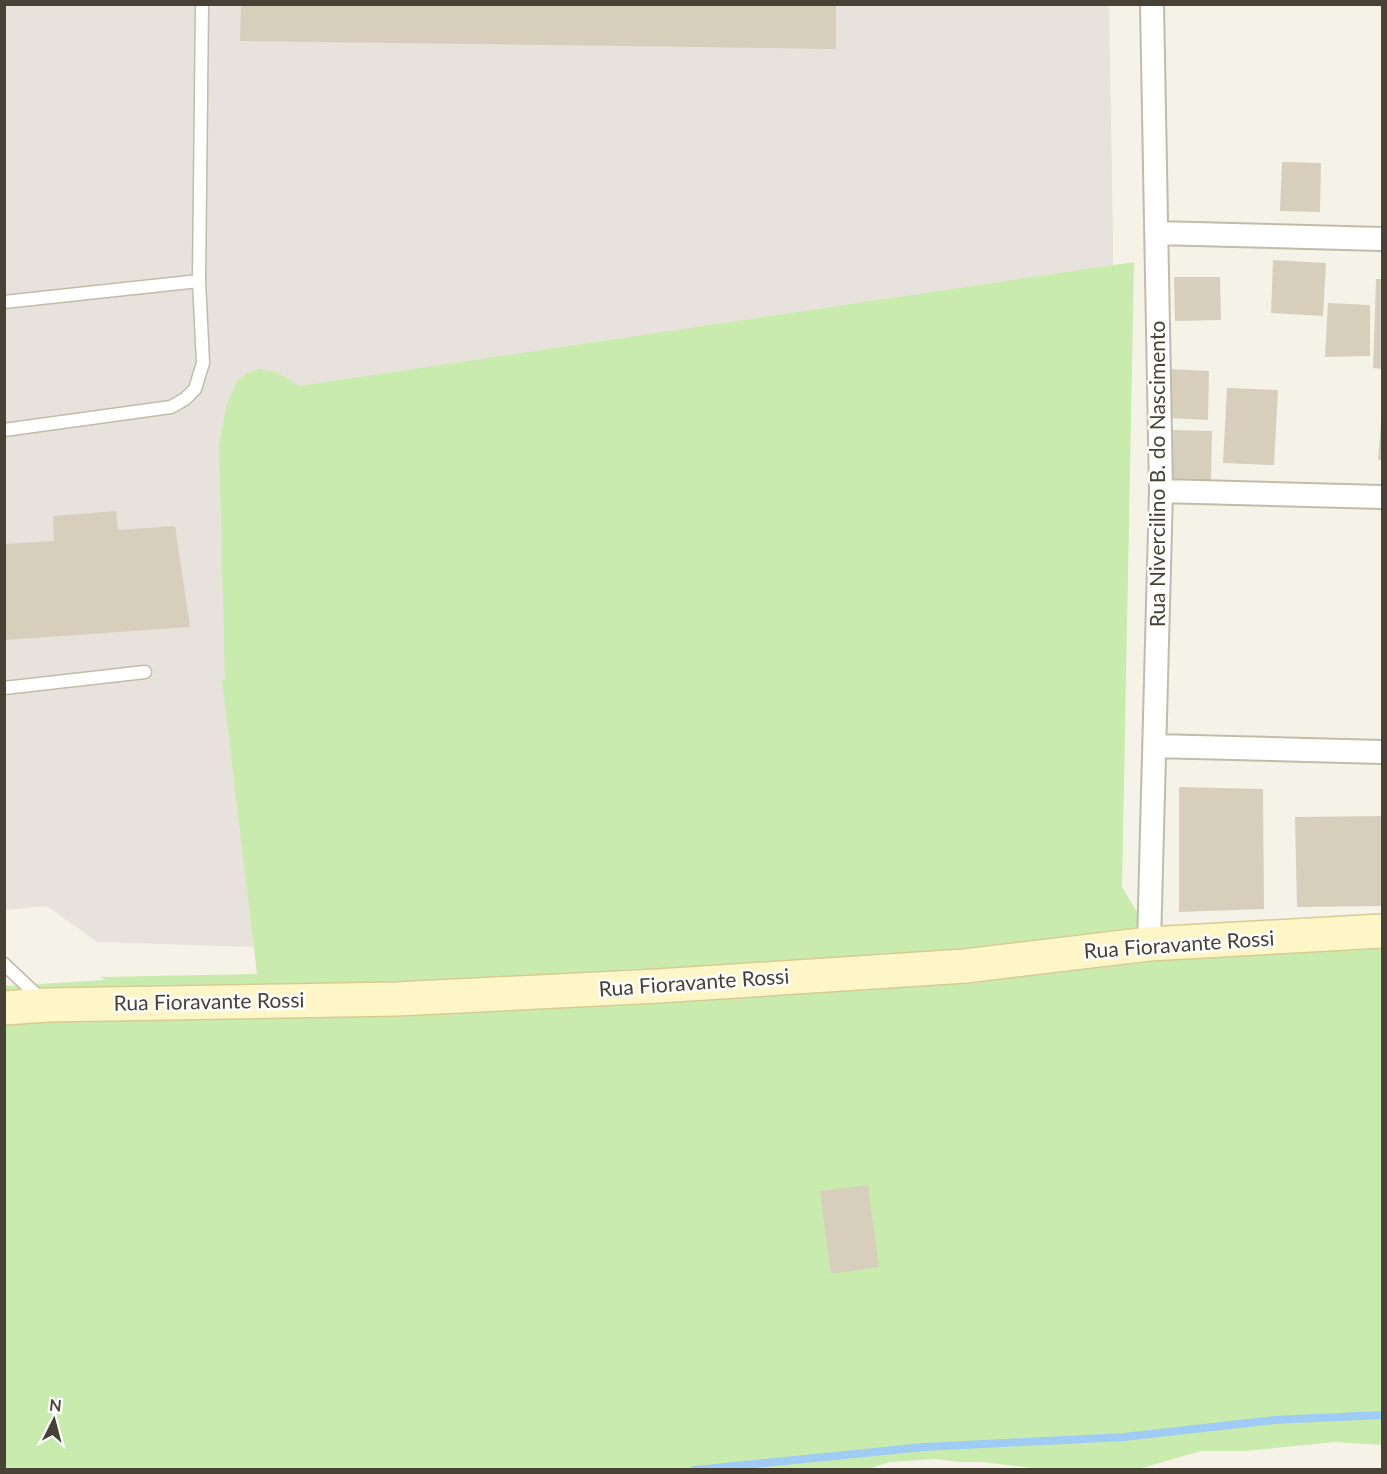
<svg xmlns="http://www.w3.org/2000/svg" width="1387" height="1474" viewBox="0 0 1387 1474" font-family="Lato,sans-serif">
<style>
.industrial{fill:#e7e3dc}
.green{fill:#caebae}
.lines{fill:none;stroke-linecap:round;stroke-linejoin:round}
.stream{stroke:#a0cbf5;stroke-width:8}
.building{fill:#d7cfbc}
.lane-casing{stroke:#c1bba9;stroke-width:15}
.street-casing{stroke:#c1bba9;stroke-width:26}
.secondary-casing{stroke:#d7cb94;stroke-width:36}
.lane{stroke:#fff;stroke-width:12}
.street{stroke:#fff;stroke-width:22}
.secondary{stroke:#fff6c7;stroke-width:33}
.labels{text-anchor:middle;stroke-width:5;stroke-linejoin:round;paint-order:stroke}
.street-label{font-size:21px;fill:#484236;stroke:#fff}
</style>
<rect width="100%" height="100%" fill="#f5f2e7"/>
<path class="industrial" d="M5,5H1109L1113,235L1114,906L316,949L97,942L47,906L5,910Z"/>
<path class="green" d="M1134,262L1122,887L1155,942L1382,927V1445L1335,1442L1246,1451H1201L1135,1470H1048L982,1462H959L935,1459L890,1462L864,1470H5V986L106,980L100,977L257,974L222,680L225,679L219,445L227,404L237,382L246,373L260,369L279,373L299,386Z"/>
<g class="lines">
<path class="stream" d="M695,1470L924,1447L1124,1437L1274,1420L1382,1415"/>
</g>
<path class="building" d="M241,4H836V49L240,41Z
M1282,162L1321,163L1320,212L1280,211Z
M1273,260L1326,263L1323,316L1271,313Z
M1174,277H1220L1221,320L1175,321Z
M1376,279H1382V369L1373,368Z
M1328,303L1370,305V356L1325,357Z
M1169,369L1209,371L1208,420L1168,418Z
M1227,388L1278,390L1274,465L1223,463Z
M1381,422L1382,423V460H1378Z
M1173,430L1212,431L1211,481L1171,479Z
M116,511L118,530L175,526L190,627L4,640V544L54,541L53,516Z
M1179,787L1263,789L1264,909L1179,912Z
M1382,816V906L1297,907L1295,817Z
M868,1185L879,1267L831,1274L820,1191Z"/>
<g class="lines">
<defs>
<path id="lane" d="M4,302L199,281
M4,430L171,407L185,399L195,389L203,363L199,281L202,4
M4,688L145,672
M4,964L42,1000"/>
<path id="street" d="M1157,233L1382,239
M1161,491L1382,497
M1155,746L1382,752
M1149,944L1161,491L1152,4"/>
<path id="secondary" d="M4,1008L47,1005L397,999L658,986L965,966L1149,944L1382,931"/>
</defs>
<use href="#lane" class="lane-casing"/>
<use href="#street" class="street-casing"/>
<use href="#secondary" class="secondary-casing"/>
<use href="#lane" class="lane"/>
<use href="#street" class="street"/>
<use href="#secondary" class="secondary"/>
</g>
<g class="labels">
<g class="street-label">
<text transform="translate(1158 474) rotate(-90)" y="7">Rua Nivercilino B. do Nascimento</text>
<text transform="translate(1179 945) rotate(-4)" y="7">Rua Fioravante Rossi</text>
<text transform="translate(694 983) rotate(-4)" y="7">Rua Fioravante Rossi</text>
<text transform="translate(209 1002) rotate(-1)" y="7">Rua Fioravante Rossi</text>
</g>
</g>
<rect width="1387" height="1474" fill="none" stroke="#484236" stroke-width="12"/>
<g transform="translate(54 1420) rotate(6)" stroke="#ffffff" stroke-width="4.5" paint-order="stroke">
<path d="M0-4.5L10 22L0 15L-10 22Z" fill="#484236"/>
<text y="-9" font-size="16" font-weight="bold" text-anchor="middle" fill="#484236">N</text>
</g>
</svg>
